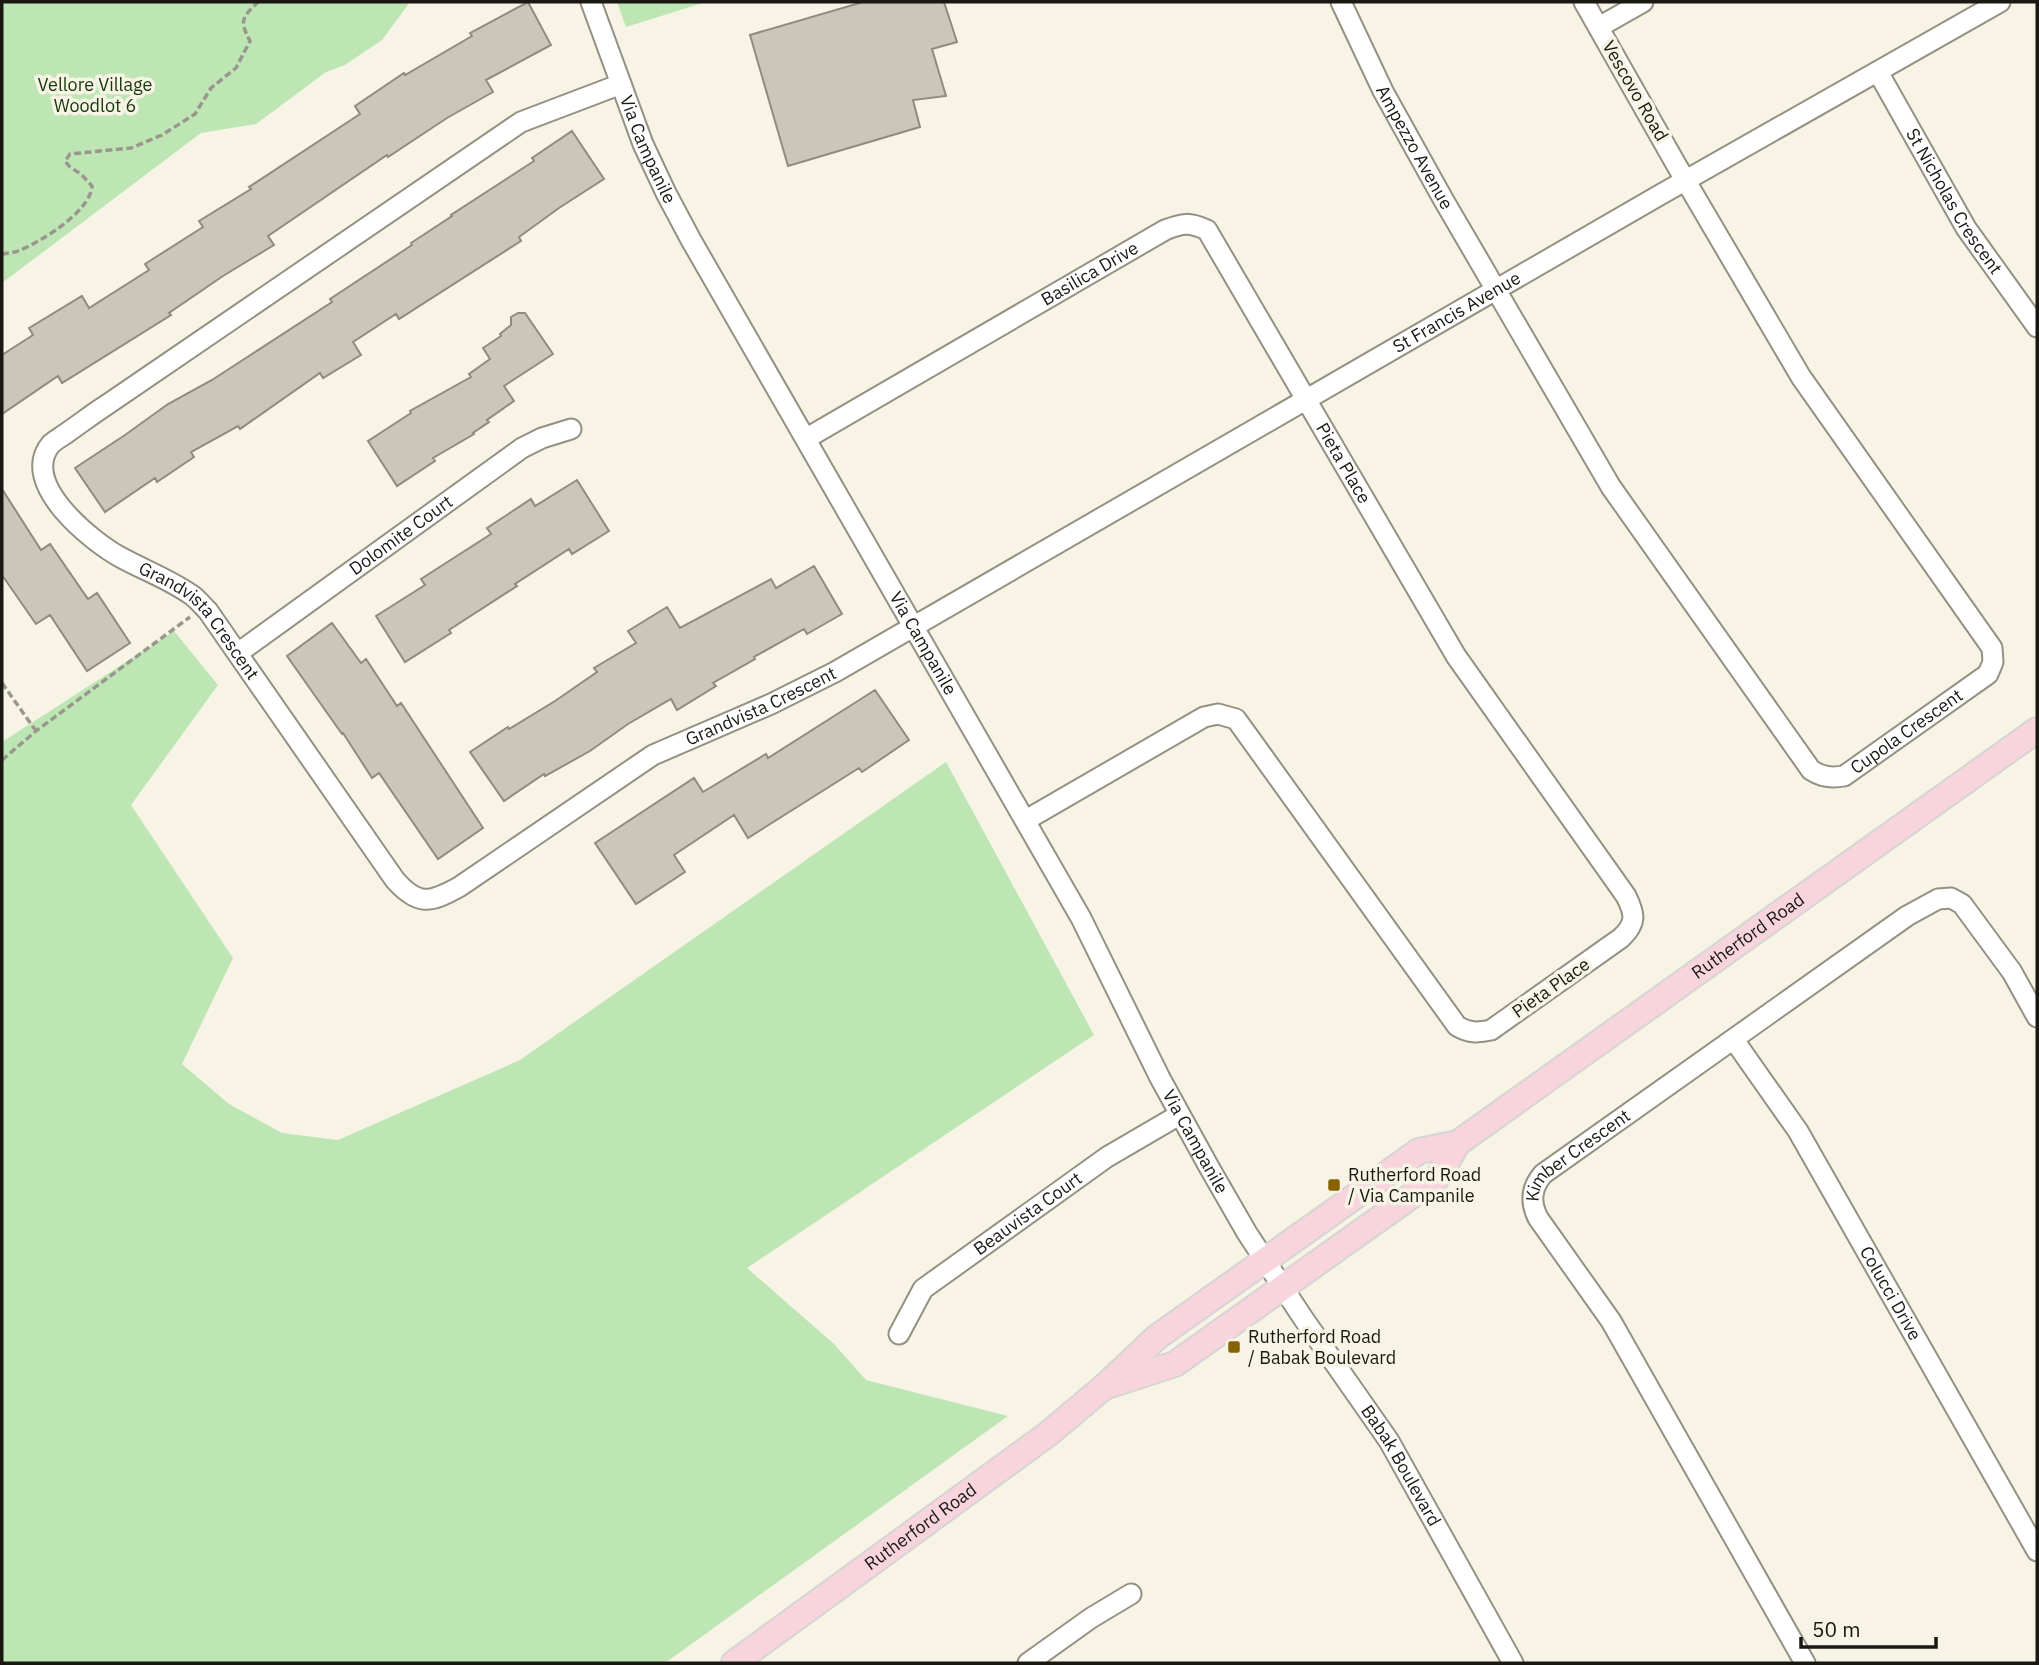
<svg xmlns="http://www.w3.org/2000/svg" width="2039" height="1665" viewBox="0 0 2039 1665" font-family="'IBM Plex Sans',sans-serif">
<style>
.green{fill:#bde6b4}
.building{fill:#cac7b8;stroke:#8f8c7f;stroke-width:2}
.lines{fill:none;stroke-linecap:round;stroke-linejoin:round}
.minor-casing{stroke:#949183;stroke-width:23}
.major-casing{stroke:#d6d5d5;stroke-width:28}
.path{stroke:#9a978d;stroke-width:3.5;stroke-dasharray:7 3.5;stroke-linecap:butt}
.minor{stroke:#fff;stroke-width:19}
.major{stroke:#f8d4dd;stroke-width:24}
.poi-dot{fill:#876200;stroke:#f8f4e5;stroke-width:2.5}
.labels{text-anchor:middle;stroke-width:7;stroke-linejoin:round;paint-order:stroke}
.park-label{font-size:18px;fill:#16380e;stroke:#f8f4e5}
.street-label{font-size:18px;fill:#191813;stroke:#f8f4e5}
.poi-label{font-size:18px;fill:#191813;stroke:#f8f4e5;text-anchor:start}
</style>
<rect width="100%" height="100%" fill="#f8f4e5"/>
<path class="green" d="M2,2H410L382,40L345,65L326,72L256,124L201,133L2,283Z
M617,2H706L626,27Z
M174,631L218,685L131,805L233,958L182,1064L229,1104L282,1133L338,1140L520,1060L946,762L1094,1035L747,1268L834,1344L866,1380L1008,1416L665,1663H2V742Z"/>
<path class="building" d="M528,2L551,45L486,80L493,92L447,118L388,157L387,155L268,236L274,245L223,276L169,313L171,315L62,383L58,376L2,414V355L33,335L29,328L82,296L89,308L149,270L145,264L203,227L199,221L251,189L249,187L360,114L355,106L404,73L405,75L472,36L470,33Z
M863,2H944L957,42L932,49L946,96L913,100L920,127L788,166L750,35Z
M572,131L604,179L559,208L519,237L521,241L399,319L396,314L353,342L361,355L323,378L320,373L240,429L238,426L191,452L194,457L157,482L155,478L105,512L75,468L125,435L168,404L212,380L332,302L330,299L412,245L411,243L452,216L451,215L534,161L532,158Z
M518,313H525L553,354L504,386L514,401L487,420L489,422L473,433L474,434L433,458L435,461L397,486L368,441L411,413L410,411L471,377L469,374L490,359L483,348L501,336L500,334L511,325V317Z
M577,480L609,531L572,554L569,549L515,584L517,586L449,630L451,633L405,662L376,616L425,585L421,579L491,534L487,528L531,499L535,506Z
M2,489L41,550L50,544L88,599L97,593L130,643L87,671L50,615L36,624L2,575Z
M814,566L842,614L807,634L804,629L754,657L755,659L713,683L716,686L677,710L671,699L628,724L590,751L545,776L544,774L504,801L470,752L508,727L509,729L555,701L597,672L594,668L636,643L628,631L667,607L680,628L771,579L776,588Z
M332,623L361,663L366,659L397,706L401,703L483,828L438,859L379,773L372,778L343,733L342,734L287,656Z
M875,690L909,740L862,772L859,768L748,838L734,815L674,855L685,872L636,904L595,843L694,778L703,792L766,754L768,758Z"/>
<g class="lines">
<defs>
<g id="minor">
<path id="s1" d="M591,2L643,144L666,193L691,240L1081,918L1160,1078L1209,1167L1247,1233L1303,1318L1389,1441L1513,1663"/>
<path id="s2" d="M1341,2L1383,91L1443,199L1611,487L1811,770C1822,777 1831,778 1844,776L1988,674L1993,662L1992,648L1801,377L1677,166L1584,2"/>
<path d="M1599,27L1643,2"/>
<path id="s3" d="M1878,72L1966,228L2037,327"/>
<path id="s4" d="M621,84L521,122L108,404C94,413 81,423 68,432C63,436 55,440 51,444C18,483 92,542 122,558C146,571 171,580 193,596C198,600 203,606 208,611L395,880C418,906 430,903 459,887L653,755L771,704L835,672L1658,196L2000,2"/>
<path id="s5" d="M807,438L1165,230C1183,223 1189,222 1207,230L1456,656L1626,896C1635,914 1637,923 1621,938L1491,1030C1477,1033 1469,1033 1457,1026L1236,719L1218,714L1204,717L1026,820"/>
<path id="s6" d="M238,653L522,448L542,438L571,429"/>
<path id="s7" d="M1734,1040L1798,1131L2037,1551"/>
<path id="s8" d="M899,1334L923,1289L1107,1157L1179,1115"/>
<path d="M1028,1663L1091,1618L1131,1594"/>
<path id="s9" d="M1805,1663L1611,1321L1538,1218C1530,1202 1531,1188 1543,1174L1907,916L1938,899L1951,898L1962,904L2012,972L2037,1017"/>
</g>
<g id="major">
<path id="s10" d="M1104,1387L1175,1364L1438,1177L1458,1143L2037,730"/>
<path id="s11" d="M734,1663L1048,1434L1104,1387L1157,1337L1419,1151L1458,1143"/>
</g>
</defs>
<use href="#minor" class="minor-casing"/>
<use href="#major" class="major-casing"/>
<path class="path" d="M2,254C7,253 13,253 18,251C41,242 91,211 92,186L81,174L70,167L65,161L70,154L131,148L162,135L195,114L211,88L236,68L250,41C239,20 242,18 258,2
M2,683L36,731
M2,760L36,731L190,617"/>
<use href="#minor" class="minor"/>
<use href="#major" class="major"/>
</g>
<g class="poi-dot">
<rect x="1327" y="1178" width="14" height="14" rx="3.5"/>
<rect x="1227" y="1340" width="14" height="14" rx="3.5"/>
</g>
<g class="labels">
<g class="park-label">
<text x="95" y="91">Vellore Village<tspan x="95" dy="21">Woodlot 6</tspan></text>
</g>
<g class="street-label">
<text transform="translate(1635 91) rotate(60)" y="6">Vescovo Road</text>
<text dy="6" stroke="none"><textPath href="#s2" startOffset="163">Ampezzo Avenue</textPath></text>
<text dy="6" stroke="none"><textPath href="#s1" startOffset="158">Via Campanile</textPath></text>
<text dy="6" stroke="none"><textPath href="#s3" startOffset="150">St Nicholas Crescent</textPath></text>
<text dy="6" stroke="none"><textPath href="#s5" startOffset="327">Basilica Drive</textPath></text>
<text dy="6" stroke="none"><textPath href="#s4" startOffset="2482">St Francis Avenue</textPath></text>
<text dy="6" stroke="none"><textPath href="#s5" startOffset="728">Pieta Place</textPath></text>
<text dy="6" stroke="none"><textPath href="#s6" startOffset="201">Dolomite Court</textPath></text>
<text dy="6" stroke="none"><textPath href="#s4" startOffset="928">Grandvista Crescent</textPath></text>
<text dy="6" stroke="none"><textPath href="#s1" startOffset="724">Via Campanile</textPath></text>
<text dy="6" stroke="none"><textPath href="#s4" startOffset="1682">Grandvista Crescent</textPath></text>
<text dy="6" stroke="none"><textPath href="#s2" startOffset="1013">Cupola Crescent</textPath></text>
<text dy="6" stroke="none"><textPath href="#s10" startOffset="793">Rutherford Road</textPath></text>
<text transform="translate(1551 988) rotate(-35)" y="6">Pieta Place</text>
<text dy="6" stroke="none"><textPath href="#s1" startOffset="1292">Via Campanile</textPath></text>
<text dy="6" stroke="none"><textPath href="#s9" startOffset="604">Kimber Crescent</textPath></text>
<text dy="6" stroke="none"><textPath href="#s8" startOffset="180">Beauvista Court</textPath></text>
<text dy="6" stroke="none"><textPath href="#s7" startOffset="298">Colucci Drive</textPath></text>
<text dy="6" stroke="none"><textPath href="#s1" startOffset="1676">Babak Boulevard</textPath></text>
<text dy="6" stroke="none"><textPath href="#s11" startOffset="231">Rutherford Road</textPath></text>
</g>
<g class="poi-label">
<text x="1348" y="1181">Rutherford Road<tspan x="1348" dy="21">/ Via Campanile</tspan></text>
<text x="1248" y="1343">Rutherford Road<tspan x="1248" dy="21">/ Babak Boulevard</tspan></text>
</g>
</g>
<rect width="2039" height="1665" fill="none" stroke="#191813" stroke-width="7"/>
<path d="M1801 1637v10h135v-10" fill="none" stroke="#191813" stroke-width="3.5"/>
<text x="1812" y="1637" font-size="21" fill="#191813" stroke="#f8f4e5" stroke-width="5" paint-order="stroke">50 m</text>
</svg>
